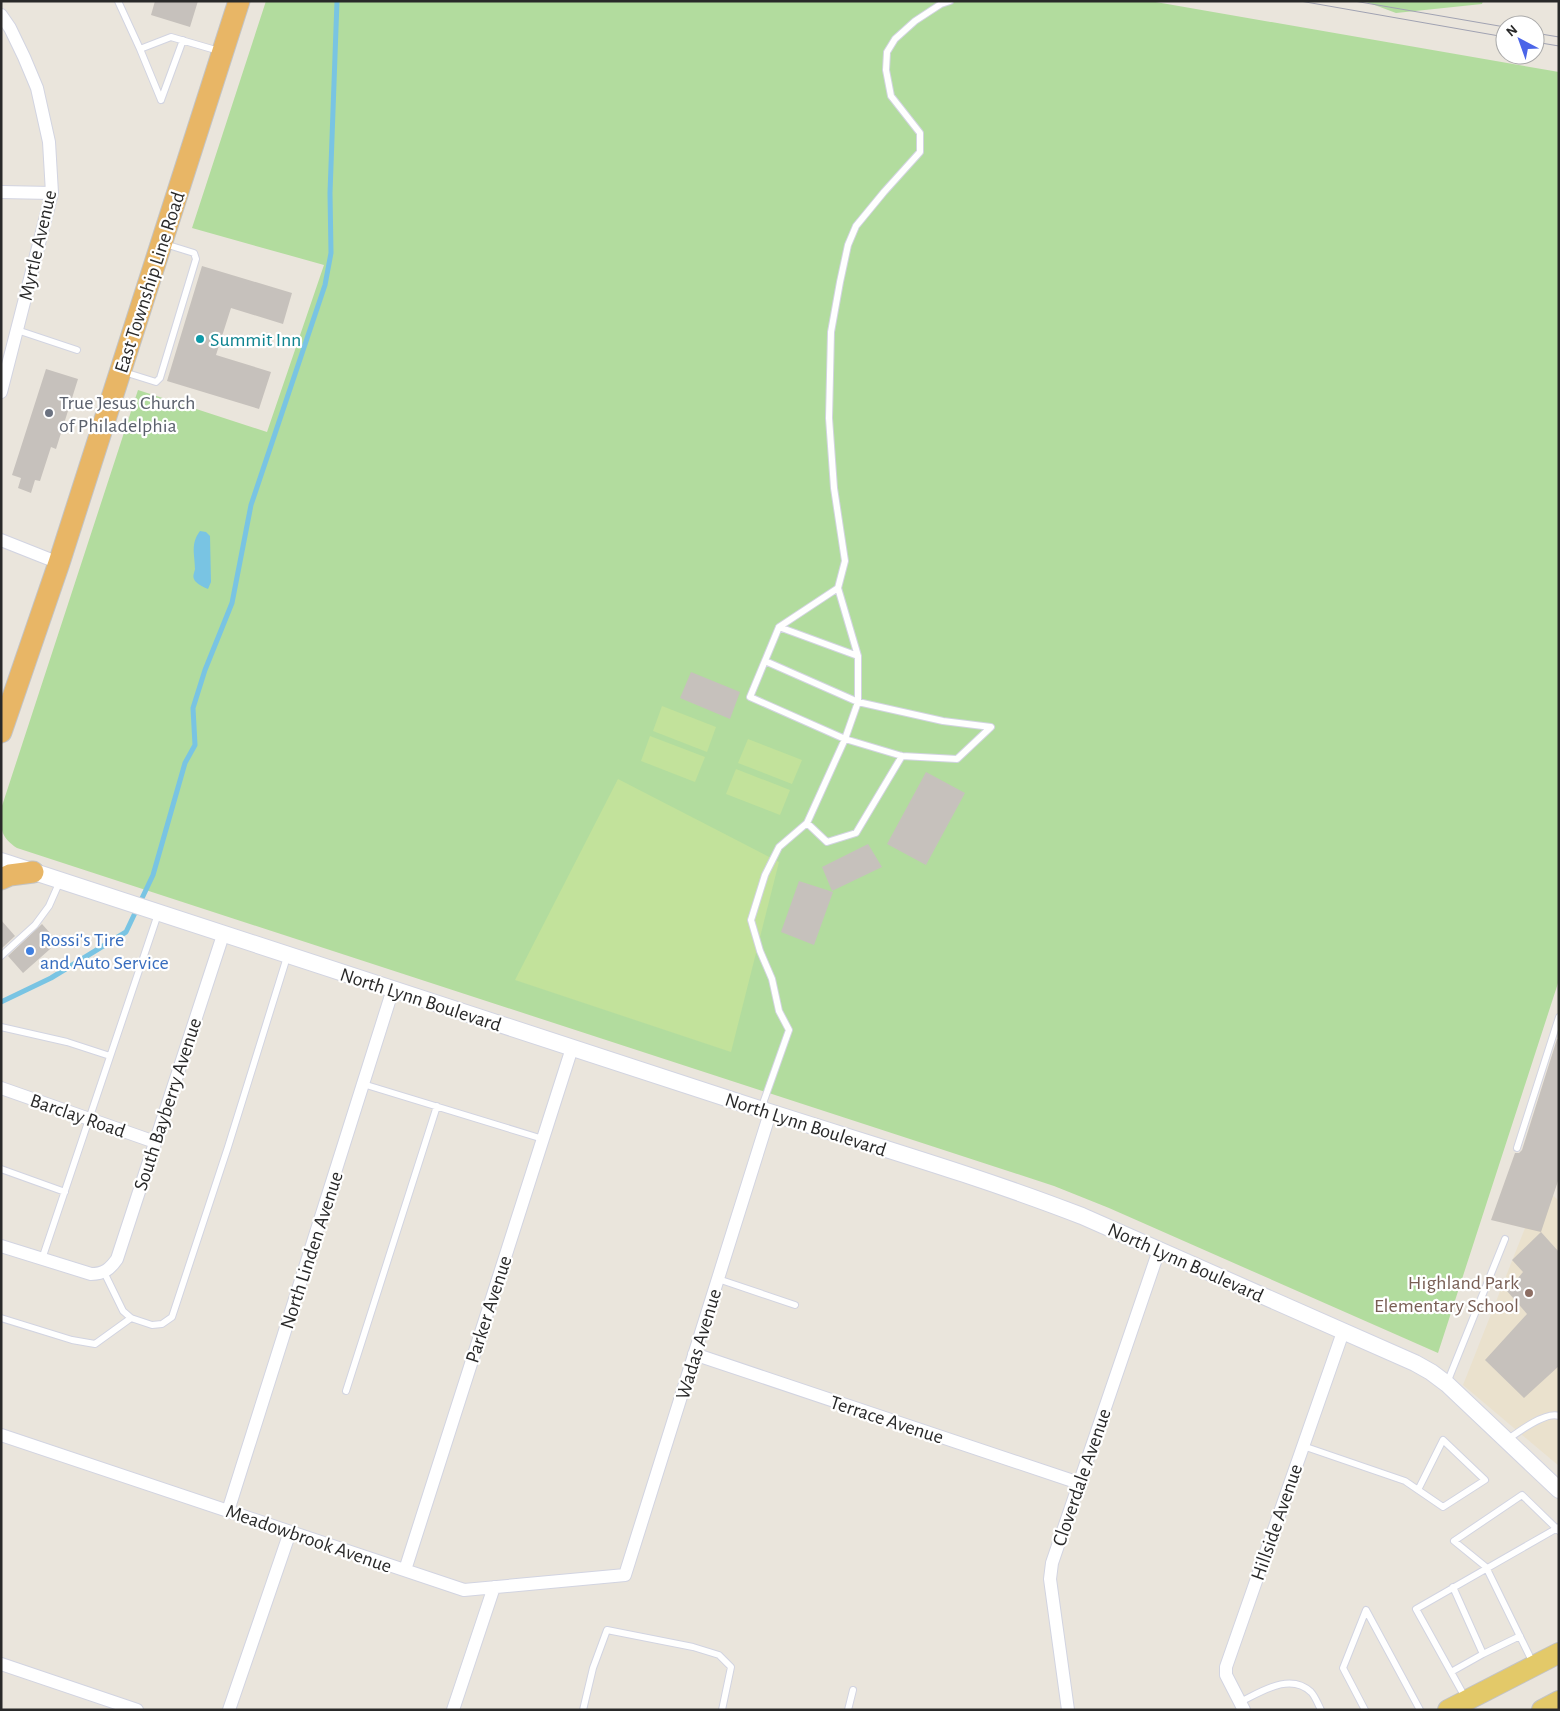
<svg xmlns="http://www.w3.org/2000/svg" width="1560" height="1711" viewBox="0 0 1560 1711" font-family="'Alegreya Sans',sans-serif">
<style>
.education{fill:#eae1cd}
.green{fill:#b2dc9e}
.pitch{fill:#c2e29b}
.water{fill:#79c4e3}
.lines{fill:none;stroke-linecap:round;stroke-linejoin:round}
.stream{stroke:#79c4e3;stroke-width:5}
.building{fill:#c6c1bc}
.service-casing{stroke:#d2d4e1;stroke-width:8}
.minor-casing{stroke:#d2d4e1;stroke-width:14}
.tertiary-casing{stroke:#d2d4e1;stroke-width:18}
.primary-casing{stroke:#c3c3c3;stroke-width:22}
.trunk-casing{stroke:#c3c3c3;stroke-width:23}
.service{stroke:#fff;stroke-width:6}
.minor{stroke:#fff;stroke-width:12}
.tertiary{stroke:#fff;stroke-width:16}
.primary{stroke:#e3c969;stroke-width:20}
.trunk{stroke:#e8b666;stroke-width:21}
.tram{stroke:#a0a2b2;stroke-width:1}
.culture-dot{fill:#0f9aa8;stroke:#fff;stroke-width:2}
.worship-dot{fill:#6b7280;stroke:#fff;stroke-width:2}
.shop-dot{fill:#3f7fe0;stroke:#fff;stroke-width:2}
.education-dot{fill:#8d6e63;stroke:#fff;stroke-width:2}
.labels{text-anchor:middle;stroke-width:4.5;stroke-linejoin:round;paint-order:stroke}
.street-label{font-size:20px;fill:#292929;stroke:#fff}
.culture-label{font-size:20px;fill:#0d838f;stroke:#fff;text-anchor:start}
.worship-label{font-size:20px;fill:#5b616d;stroke:#fff;text-anchor:start}
.shop-label{font-size:20px;fill:#366cbe;stroke:#fff;text-anchor:start}
.education-label{font-size:20px;fill:#785e54;stroke:#fff;text-anchor:end}
</style>
<rect width="100%" height="100%" fill="#eae5dc"/>
<path class="education" d="M1542,1185L1559,1201V1466L1463,1385Z"/>
<path class="green" d="M266,1H1150L1559,72V980L1438,1353L1109,1208L1054,1186L17,848C0,836 1,830 1,809L138,390L267,432L324,265L192,228Z
M1364,1H1483L1482,4L1396,13Z"/>
<path class="pitch" d="M662,706L716,727L707,752L653,731Z
M650,736L705,757L695,782L641,761Z
M748,739L802,760L792,784L738,763Z
M736,769L790,790L780,815L726,794Z
M618,779L779,862L731,1052L515,980Z"/>
<path class="water" d="M200,531L206,532L210,536L211,582L208,589C203,587 199,585 195,581C192,576 194,574 195,569C195,555 190,544 200,531Z"/>
<g class="lines">
<path class="stream" d="M1,1002L51,978L126,932L153,875L185,763L195,745L193,708L205,670L232,603L251,505L325,285L331,253L330,193L337,1"/>
</g>
<path class="building" d="M155,1H198L190,27L151,15Z
M202,266L292,293L283,324L231,308L216,355L271,372L259,409L167,381Z
M46,369L78,379L56,449L51,447L40,481L35,480L31,493L18,488L21,478L12,475Z
M691,672L740,692L730,719L680,698Z
M926,772L965,793L926,865L887,844Z
M868,844L882,867L832,891L822,867Z
M799,881L833,892L814,945L781,932Z
M1,920L15,936L1,949Z
M42,924L58,942L23,973L8,956Z
M1557,1039L1559,1040V1178L1541,1232L1491,1220L1515,1153H1519L1522,1150Z
M1541,1232L1559,1252V1366L1524,1398L1485,1360L1527,1314L1507,1291L1523,1272L1512,1260Z"/>
<g class="lines">
<defs>
<path id="service" d="M118,1L140,49L171,37L219,51
M140,49L161,100
M161,100L183,40
M17,330L77,350
M124,372L156,382L160,378L196,259L194,253L165,244
M838,588L845,561L834,488L829,418L831,332L840,282L848,245L856,226L884,192L920,152V133L891,96L886,70L887,52L895,39L915,21L941,4L950,1
M779,627L838,588L858,656
M807,823L827,842L856,833L902,756
M1,956L35,925L49,906L60,881
M1,1027L67,1042L110,1056
M363,1084L543,1139
M761,1109L789,1030L779,1011L772,979L760,951L751,920L765,875L779,847L807,823L845,739L858,702V656L779,627L750,697L845,739L902,756L957,759L991,727L943,721L858,702L765,661
M1517,1148L1559,1017
M1,1169L65,1192
M42,1259L158,914
M104,1272L123,1311L131,1318L152,1325L162,1324L172,1317L228,1147L287,957
M718,1279L795,1305
M1,1318L72,1340L95,1344L131,1318
M1447,1383L1505,1239
M346,1391L437,1106
M1507,1440C1518,1432 1546,1411 1559,1416
M1303,1446L1405,1481L1443,1507L1485,1480L1443,1440L1418,1490
M1483,1654L1520,1636
M1533,1663L1486,1567L1454,1541L1522,1495L1559,1531
M1451,1672L1483,1654L1453,1587
M1466,1699L1416,1609L1559,1527
M1240,1702C1261,1692 1290,1672 1311,1692C1315,1696 1318,1704 1321,1710
M583,1710L593,1668L607,1630L693,1647L719,1655L731,1667L722,1710
M848,1710L853,1690
M1365,1710L1343,1668L1366,1610L1420,1710"/>
<path id="minor" d="M1,15L10,28L24,57L37,88L49,142L52,193L1,392
M1,192L52,193
M1,540L59,563
M1,1088L155,1142
M1,1246L91,1274C104,1274 110,1269 117,1259L223,935
M694,1354L1079,1483
M1,1435L464,1590L625,1575L770,1113
M228,1511L393,989
M405,1570L572,1048
M1,1664L137,1710
M229,1710L290,1532
M453,1710L494,1587
M1068,1710L1050,1579L1052,1563L1159,1250
M1244,1710L1226,1675V1667L1343,1332"/>
<path id="tertiary" d="M1,861C243,942 486,1020 729,1099C847,1138 966,1171 1082,1216L1415,1363L1431,1372L1447,1384L1559,1490"/>
<path id="primary" d="M1448,1710L1559,1653
M1542,1710L1559,1701"/>
<path id="trunk" d="M1,732L59,563L239,1
M1,879L10,875L33,872"/>
</defs>
<use href="#service" class="service-casing"/>
<use href="#minor" class="minor-casing"/>
<use href="#tertiary" class="tertiary-casing"/>
<use href="#primary" class="primary-casing"/>
<use href="#trunk" class="trunk-casing"/>
<use href="#service" class="service"/>
<use href="#minor" class="minor"/>
<use href="#tertiary" class="tertiary"/>
<use href="#primary" class="primary"/>
<use href="#trunk" class="trunk"/>
<path class="tram" d="M1300,1L1505,37
M1354,1L1505,27
M1535,33L1559,37
M1535,42L1559,46"/>
</g>
<circle class="culture-dot" cx="200" cy="339" r="5"/>
<circle class="worship-dot" cx="49" cy="413" r="5"/>
<circle class="shop-dot" cx="30" cy="951" r="5"/>
<circle class="education-dot" cx="1529" cy="1293" r="5"/>
<g class="labels">
<g class="street-label">
<text transform="translate(37 245) rotate(-77)" y="7">Myrtle Avenue</text>
<text transform="translate(149 282) rotate(-72)" y="7">East Township Line Road</text>
<text transform="translate(421 999) rotate(18)" y="7">North Lynn Boulevard</text>
<text transform="translate(167 1104) rotate(-72)" y="7">South Bayberry Avenue</text>
<text transform="translate(78 1115) rotate(19)" y="7">Barclay Road</text>
<text transform="translate(806 1124) rotate(18)" y="7">North Lynn Boulevard</text>
<text transform="translate(311 1250) rotate(-72)" y="7">North Linden Avenue</text>
<text transform="translate(1186 1262) rotate(24)" y="7">North Lynn Boulevard</text>
<text transform="translate(488 1309) rotate(-72)" y="7">Parker Avenue</text>
<text transform="translate(698 1344) rotate(-73)" y="7">Wadas Avenue</text>
<text transform="translate(887 1419) rotate(18)" y="7">Terrace Avenue</text>
<text transform="translate(1081 1477) rotate(-71)" y="7">Cloverdale Avenue</text>
<text transform="translate(1276 1522) rotate(-71)" y="7">Hillside Avenue</text>
<text transform="translate(309 1538) rotate(19)" y="7">Meadowbrook Avenue</text>
</g>
<g class="culture-label">
<text x="210" y="346">Summit Inn</text>
</g>
<g class="worship-label">
<text x="59" y="409">True Jesus Church<tspan x="59" dy="23">of Philadelphia</tspan></text>
</g>
<g class="shop-label">
<text x="40" y="946">Rossi's Tire<tspan x="40" dy="23">and Auto Service</tspan></text>
</g>
<g class="education-label">
<text x="1519" y="1289">Highland Park<tspan x="1519" dy="23">Elementary School</tspan></text>
</g>
</g>
<rect width="1560" height="1711" fill="none" stroke="#292929" stroke-width="5"/>
<g transform="translate(1520 40) rotate(319)"><circle r="24" fill="#ffffff" stroke="#a9a9a9"/>
<path d="M0-4L9 19L0 12L-9 19Z" fill="#4b65e8"/>
<text y="-8" font-size="14" font-weight="bold" text-anchor="middle" fill="#292929">N</text>
</g>
</svg>
